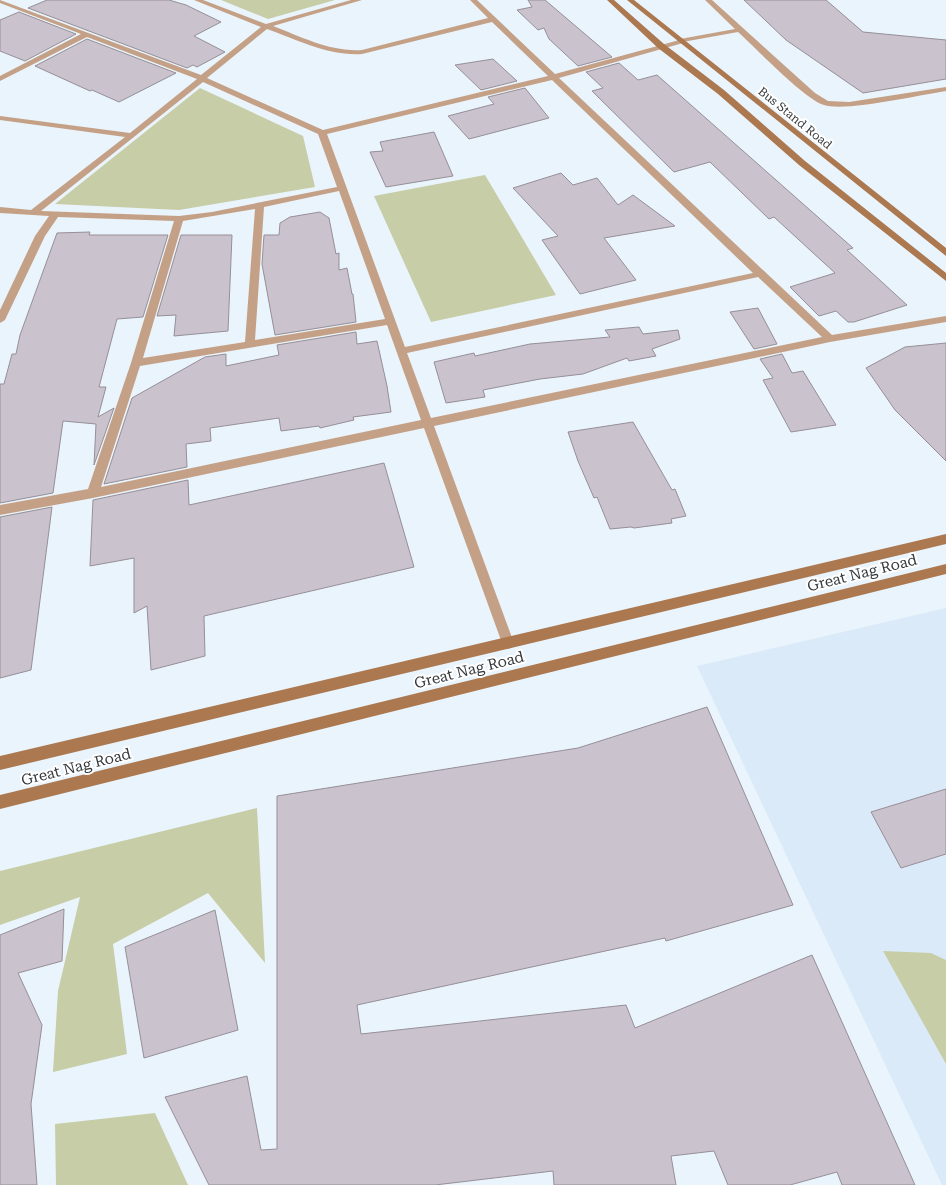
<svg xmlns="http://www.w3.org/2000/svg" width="946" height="1185" viewBox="0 0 946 1185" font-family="'Roboto Serif',serif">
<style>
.built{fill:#dbeaf8}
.green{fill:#c7cda7}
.building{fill:#cac2cc;stroke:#968f97}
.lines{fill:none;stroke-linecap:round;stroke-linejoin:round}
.service{fill:#c4a186;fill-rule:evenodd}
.minor{fill:#c4a186;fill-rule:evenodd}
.secondary{fill:#ab7850;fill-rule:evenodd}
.labels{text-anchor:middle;stroke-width:4;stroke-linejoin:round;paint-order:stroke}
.far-street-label{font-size:12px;fill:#35393c;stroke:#fff}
.street-label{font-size:15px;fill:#35393c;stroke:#fff}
</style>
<rect width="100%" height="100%" fill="#eaf4fc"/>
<path class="built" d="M946,608V1185H942L697,666Z"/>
<path class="green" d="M221,0H335L268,19Z
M200,88L303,136L315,187L179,210L55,204Z
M485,175L556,295L431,322L374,196Z
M257,808L265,963L208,893L113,944L127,1054L53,1072L58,991L80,897L0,925V871Z
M883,951L931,953L946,960V1064Z
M155,1113L188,1185H56L55,1124Z"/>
<path class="building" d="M47,0H169L186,5L221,22L194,36L225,52L197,67L193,65L187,68L28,8Z
M528,0H545L612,57L578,66L549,39L544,28L538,30L517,10L532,7Z
M744,0H826L863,32L946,40V79L863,93L786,40Z
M19,12L76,34L25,61L0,51V20Z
M87,39L176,73L119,102L92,90L90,91L35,66Z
M493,59L517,81L481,90L455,65Z
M619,63L638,80L657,75L853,248L847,250L907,305L854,322H848L836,311L819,316L790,287L835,273L774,217L769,219L710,162L674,172L592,91L603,88L586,72Z
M525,88L549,118L469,139L448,116L494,104L488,97Z
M434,132L453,176L386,187L370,152L383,151L380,142Z
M561,173L573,185L597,178L618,205L633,195L675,226L604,238L636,280L580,294L542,240L558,236L513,188Z
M320,212L329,218L336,254L339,253V270L347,268L352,294H353L356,322L275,335L262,264L264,235H279L280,223L290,217Z
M90,232L89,235H168L143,317L117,319L99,387H106L98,417L114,408L94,465L96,424L63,421L53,493L0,503V384H4L12,354H16L20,335L57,233Z
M181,235H232L228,331L174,336L176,315L157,316Z
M758,308L777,344L754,349L730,312Z
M639,327L643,334L678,330L680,339L652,349L656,356L629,361L627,358L583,374L540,379L483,390L485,397L446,403L434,362L474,353L475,356L530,344L610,337L605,330Z
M356,332L357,344L377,341L387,386L391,412L353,417L354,420L320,428L319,426L281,431L279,418L210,428L211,441L186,444L187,467L104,484L132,398L205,357L226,354V366L279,355L277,345Z
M946,343V461L895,410L866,368L905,347Z
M782,354L792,373L803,371L836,425L791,432L763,380L773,378L760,359Z
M633,422L672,490L675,489L686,516L671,519L672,523L634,528L631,527L610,529L597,497L594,498L578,461L568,432Z
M384,463L414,567L204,616L205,656L151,670L147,606L134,613V558L90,566L93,500L188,480L189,505Z
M52,507L31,670L0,678V517Z
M707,707L793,905L666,941L665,938L357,1005L361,1034L626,1005L635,1028L812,955L915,1185H842L837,1172L790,1185H728L714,1151L671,1156L676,1185H554L553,1171L435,1185H209L165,1097L247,1076L261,1150L277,1149V796L578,748Z
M946,789V854L901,868L871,812Z
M64,909L62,961L18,973L42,1025L31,1104L37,1185H0V935Z
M215,910L238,1030L144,1058L125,947Z"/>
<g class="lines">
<path class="service" d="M705,0H712L815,93L828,101L849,102L946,87V91C920,95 845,112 824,105C803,98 757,49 738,32L677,43V39H680L735,29Z"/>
<path class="minor" d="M0,0L201,75L261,27L194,0H203L266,24L351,0H362L273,26C302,37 330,52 362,50L488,18L470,0H477L555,74L683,39V43L559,78L832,335L946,316V322L830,342L434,426L514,643L513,647L508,649L503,647L502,643L424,428L93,498L0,515V505L88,489L131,363L174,221L58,217L45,236L5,320L0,323V310L35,236L49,216L0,213V207L31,210L125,137L0,120V116L130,133L197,79L87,37L0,81V76L81,34L0,3ZM492,22L548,76L323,130L207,78L267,29C298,40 328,56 362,54ZM552,80L753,273L405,347L327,134ZM203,82L318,134L337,187L212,212L179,216L41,211ZM339,191L385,319L255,340L264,207ZM255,209L245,342L143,358L183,221ZM758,277L822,337L431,418L407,353ZM387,325L421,420L101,487L140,366Z"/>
<path class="secondary" d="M607,0H614L664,44L724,90L805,161L946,273V281L799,165L718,94L658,48Z
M627,0H634L946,248V256Z
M946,534V544L0,770V756Z
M946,564V574L0,809V795Z"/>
</g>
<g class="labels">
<g class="far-street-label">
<text transform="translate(795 118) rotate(39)" y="4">Bus Stand Road</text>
</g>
<g class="street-label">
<text transform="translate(862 573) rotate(-14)" y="5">Great Nag Road</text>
<text transform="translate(469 670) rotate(-14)" y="5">Great Nag Road</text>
<text transform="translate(76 767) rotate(-14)" y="5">Great Nag Road</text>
</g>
</g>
</svg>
